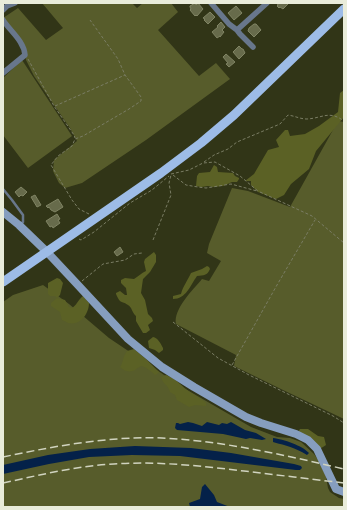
<svg xmlns="http://www.w3.org/2000/svg" width="347" height="510" viewBox="0 0 347 510" font-family="'Nunito Sans',sans-serif">
<style>
.green{fill:#575c2b}
.forest{fill:#5b6125}
.water{fill:#042149}
.building{fill:#676b4b;stroke:#808464}
.lines{fill:none;stroke-linecap:round;stroke-linejoin:round}
.path{stroke:#7a7d64;stroke-width:1;stroke-dasharray:3 2;stroke-linecap:butt}
.lane{stroke:#68778c;stroke-width:2.5}
.street{stroke:#68778c;stroke-width:5.5}
.secondary{stroke:#869ebf;stroke-width:8}
.primary{stroke:#9dbce7;stroke-width:9}
.rail{stroke:#d0d3bf;stroke-width:1.5;stroke-dasharray:8 4;stroke-linecap:butt}
</style>
<rect width="100%" height="100%" fill="#313517"/>
<path class="green" d="M42,3H132L137,8L143,3H171L178,12L158,30L199,76L216,63L230,79L146,140L82,183L65,188L59,183L53,171L54,160L77,141L70,128L34,76L26,60L25,52L3,18L18,8L46,40L63,28Z
M22,60L72,136L28,168L3,135V78Z
M338,121L344,122V419L283,390L234,366L236,355L176,324C173,309 193,290 202,279L209,281L221,261L207,253L209,244L232,188L248,191L290,207Z
M43,285L69,304L109,338L182,387L251,427L277,437L290,438L301,442L314,454L319,461L326,477L328,488L330,492L339,498L344,499V507H3V302L13,295Z"/>
<path class="forest" d="M344,90V117L316,151L309,169L291,184L284,195L276,199L258,192L251,185V181H245L254,174L268,150L279,147L276,140L285,130H288L290,136L305,134L319,126L338,112L340,93Z
M214,165L217,167L218,172L233,173L235,176L239,178V179L237,182H232L223,186L213,187L208,186L201,187L196,186L197,176L199,173L210,172Z
M154,252L156,255V262L150,272L143,279L141,293L145,300L148,314L152,318L153,321L148,325L150,330L146,333H143L136,321V316C132,313 132,307 128,305C121,300 121,305 116,294V293L120,291L125,295H127L126,288L121,283V280L125,278L134,279C139,276 141,273 146,271L144,262L145,259Z
M207,266L209,267L210,269C207,276 204,275 197,276C190,286 186,299 173,299V296L181,294C183,286 188,280 191,273L202,269Z
M57,278L60,279L63,283L60,295L57,298L65,300L69,307L72,308C76,306 78,300 83,296L89,303C89,314 80,326 68,323C68,323 63,320 62,320L60,312L51,306V303L57,298L55,296H50L48,294V283Z
M153,337C158,338 161,344 163,348V350L159,353L155,350L149,348L148,341Z
M134,349L147,360L159,372L157,374L155,375C152,372 145,366 141,366C139,367 136,369 135,370C129,373 124,371 120,367C124,361 122,358 127,351Z
M166,375C177,379 181,386 190,392C196,396 201,398 206,403V406L195,405L189,407L177,400L175,395L170,392C168,384 163,385 161,377Z
M300,429H308L318,436L324,437L326,445L323,447L321,448L298,432Z"/>
<path class="water" d="M188,422L193,423L202,426L207,422L219,425L222,423L227,424L231,422L245,430L256,433L266,439L262,440L250,438L246,439L223,434L177,430L175,428L176,423H178L180,424Z
M273,438C283,439 303,446 309,453L307,455C294,447 287,446 273,442Z
M135,446L191,448L231,453L294,464L301,466L302,468L300,470H296L180,456L132,455L89,457L49,464L3,474V465L48,455L90,449Z
M205,484L214,495L217,502L230,507H190L189,503L200,499L202,487Z"/>
<path class="building" d="M195,3L196,5L198,3L203,9L197,16L196,15L195,16L190,10L191,9L190,7V6Z
M277,3H289L283,9L280,7L279,8L277,6L278,5Z
M236,6L242,13L234,20L228,13Z
M210,12L215,17L208,24L204,20L205,19L203,18Z
M221,22L225,27L222,30L224,32L220,37V36L217,38L212,32L218,27L217,26Z
M254,24H256L261,30L254,37L248,31L249,28Z
M239,46L242,49H243L245,53L239,59L233,52Z
M226,54L235,62L229,67L226,64L228,63L223,57Z
M21,187L27,192L23,196L21,195L19,197L15,192Z
M35,195L41,205L37,207L31,197Z
M58,199L63,207L55,212L51,210L49,207L48,208L46,206Z
M57,214L60,219L58,220L60,223L53,228L52,226L50,227L46,221Z
M120,247L123,252L117,256L114,252Z"/>
<g class="lines">
<path class="path" d="M28,59L54,106L74,135L75,138
M55,106L125,75
M204,162L214,155L228,149L237,142L280,124L288,115C295,116 300,119 307,119C323,118 329,110 344,121
M171,174L189,170L203,163L215,162L240,176L259,192
M173,175L186,185L198,187L206,188L231,184L257,191
M260,192L312,216L344,243
M89,214L79,209L72,200L51,165L58,156L72,146L75,139L83,136L129,109L141,101V97L125,75L118,59L90,20
M79,239L81,240L94,232L130,203L152,190L169,176
M153,240L171,195L169,183L171,175
M82,281L103,264L125,260L134,254L142,253
M173,322L218,358L249,375L333,416L344,423
M232,365L277,285L315,220"/>
<path class="lane" d="M3,189L12,200L23,215V222L20,225"/>
<path class="street" d="M211,3L229,24L237,30L240,34L253,47
M3,10L7,6L15,3
M3,20C10,31 24,41 25,55L3,73
M237,30L267,3"/>
<path class="secondary" d="M3,212L19,225L47,252L77,284L128,339L162,367L194,387L246,417L261,423L296,434L308,440L317,449L336,489L344,492"/>
<path class="primary" d="M3,282L161,173L201,143L234,115L344,9"/>
<path class="rail" d="M3,457C55,446 109,436 162,438C224,441 284,455 344,469
M3,483C40,475 76,466 114,464C158,461 201,466 244,471C277,475 311,479 344,483"/>
</g>
<rect width="347" height="510" fill="none" stroke="#e9ecda" stroke-width="8"/>
</svg>
